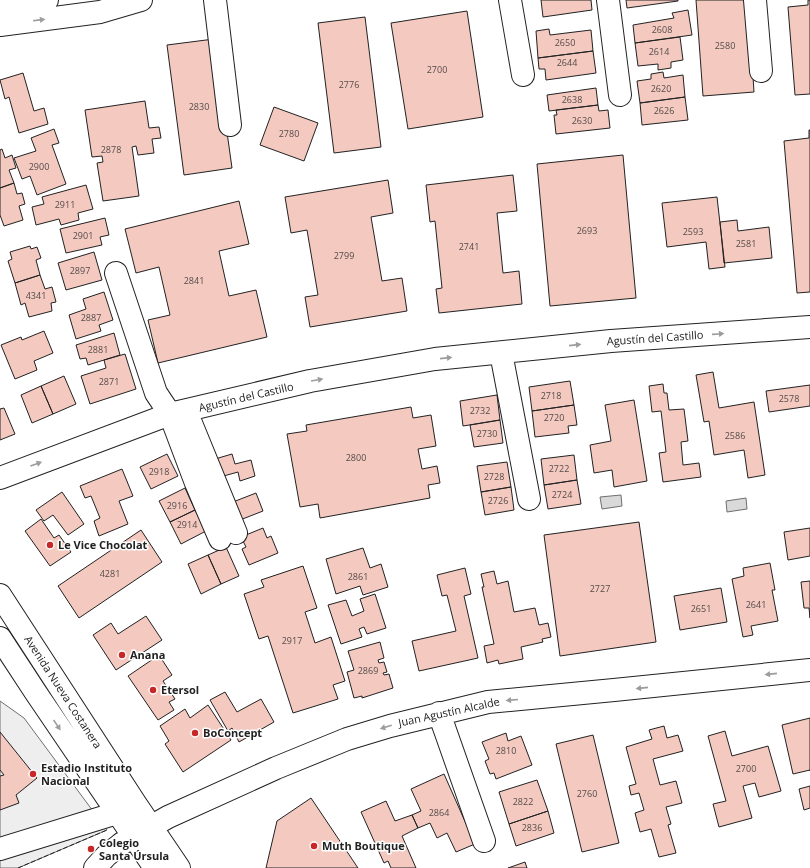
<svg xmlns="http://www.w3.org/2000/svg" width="810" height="868" viewBox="0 0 810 868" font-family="'Open Sans',sans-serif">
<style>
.green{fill:#eee;stroke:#6f6f6f}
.water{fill:#d9d9d9;stroke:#6f6f6f}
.building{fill:#f3c9c0;stroke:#222}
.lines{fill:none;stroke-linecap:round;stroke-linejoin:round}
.minor-casing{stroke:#222;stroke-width:24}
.major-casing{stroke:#222;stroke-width:24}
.minor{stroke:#fff;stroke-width:22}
.major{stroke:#fff;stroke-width:22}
.fence{stroke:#222;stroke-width:1;stroke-dasharray:5 2;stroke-linecap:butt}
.oneway{fill:#9c9c9c}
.poi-dot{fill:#c62828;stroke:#fff;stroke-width:1.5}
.labels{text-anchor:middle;stroke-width:3;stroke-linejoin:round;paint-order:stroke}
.number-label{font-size:9px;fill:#564c4a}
.street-label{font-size:11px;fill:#222;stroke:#fff}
.poi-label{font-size:11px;font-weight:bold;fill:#222;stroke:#fff;text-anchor:start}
</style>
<rect width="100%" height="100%" fill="#fff"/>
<path class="green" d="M0,701L24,718L107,830L18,868H0Z"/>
<path class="water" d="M621,495L622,506L602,509L600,497Z
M746,498L747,509L727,512L726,501Z"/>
<path class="building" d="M541,0H591L592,10L543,17Z
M626,0H678V1L627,8Z
M696,0H748L754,92L703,96Z
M808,0H810V94L795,95L788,7L808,5Z
M688,10L692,35L635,43L633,25L674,18L672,13Z
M467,11L483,117L408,129L391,23Z
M365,17L381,147L334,153L318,23Z
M549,29L550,35L591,30L593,51L538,58L536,31Z
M680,37L683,60L671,62V68L658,70V64L638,66L635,43Z
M214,39L232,168L184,175L167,45Z
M593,51L596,73L546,80L545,69H539L538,58Z
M663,72L664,78L683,75L685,97L640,103L637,81L651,79V74Z
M23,73L34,111L44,108L48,124L19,133L9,97L5,99L0,80Z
M596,88L598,105L549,111L547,95Z
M685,97L688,120L642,125L640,103Z
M145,101L149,128L159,127L161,138L152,139L154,153L138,155L136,146L132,147L139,196L103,201L97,163L103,162L102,156L92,157L85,110Z
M598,105L599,111L608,110L610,128L556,134L554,115H557L556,110Z
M274,107L318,123L304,161L260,145Z
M54,129L59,143L52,145L66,184L37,195L30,176L22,179L14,158L36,151L31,138Z
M809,130H810V292L797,293L784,141L809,138Z
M2,149L5,158L12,155L16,168L9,170L14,183L0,188V150Z
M623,155L636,298L550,306L537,164Z
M513,175L517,211L497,213L503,273L519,271L522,304L439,313L436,289L442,288L435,221L430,222L426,185Z
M388,180L393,213L371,217L382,281L402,278L407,311L310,327L305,297L318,295L307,230L291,233L285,197Z
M14,183L17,194L22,193L25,204L19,206L23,220L4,226L0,215V188Z
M86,185L93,209L78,213L79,220L61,225L59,219L36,225L32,207L44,204L42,197Z
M717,197L725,267L709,269L706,242L667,247L662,203Z
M239,201L249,244L219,251L229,296L256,290L267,337L158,363L148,320L170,315L159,267L136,273L125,229Z
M105,218L109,235L100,237L102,245L66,253L60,229Z
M737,220L738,231L769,227L772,258L724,263L720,222Z
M30,246L31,249L37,247L41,258L36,260L40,275L15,283L8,261L12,259L10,252Z
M94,252L102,280L66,290L58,263Z
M40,275L45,289L52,287L56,302L51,303L52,311L29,317L25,303L21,305L15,283Z
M104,292L113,320L99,325L101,331L76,339L69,315L86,309L83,299Z
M44,331L53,353L34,361L37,370L15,379L1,345L21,337L22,340Z
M114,333L120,355L88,365L86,358L80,359L76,345Z
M125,354L136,389L90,404L81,376L106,368L104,360Z
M713,372L719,408L754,402L765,475L748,478L744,450L714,455L709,421L704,422L696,375Z
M64,376L76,404L53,414L41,386Z
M570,381L574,405L532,411L529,387Z
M663,384L664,393H667L669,410L684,409L688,441L681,442L683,465L699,463L701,477L663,482L659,453L666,452L661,411L652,412L649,386Z
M810,385V406L769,412L766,391Z
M41,386L53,414L32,423L21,395Z
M497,395L500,420L463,426L460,401Z
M634,400L647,481L614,487L612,470L594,473L590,445L611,441L605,405Z
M574,405L577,425L568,426L569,433L535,437L532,411Z
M411,407L413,418L431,415L436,446L418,449L422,469L437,466L440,483L428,485L430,498L320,518L318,504L300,507L287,434L307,431L306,425Z
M4,408L15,434L0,440V409Z
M500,420L503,443L474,447L470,425Z
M167,454L178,476L151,489L140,467Z
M232,454L235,464L251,460L255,476L240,481L238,472L220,477L215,459Z
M574,455L577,480L544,485L541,459Z
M507,462L511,487L481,492L477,466Z
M122,469L133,496L119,501L128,524L99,536L94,521L100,518L91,496L85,498L80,486Z
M577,480L581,504L548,509L544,485Z
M511,487L514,510L485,515L481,492Z
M185,488L195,510L170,522L159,501Z
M62,492L84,524L68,535L53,515L44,521L36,510Z
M256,493L263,511L240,520L233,502Z
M195,510L206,531L181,544L170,522Z
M41,519L54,538L59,535L71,552L50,566L25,531Z
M639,522L656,642L560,656L544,535Z
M263,528L267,538L271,536L278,553L249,565L242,549L246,547L241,537Z
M810,528V556L788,560L784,532Z
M141,530L162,562L79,618L58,586Z
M226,547L239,576L221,584L208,555Z
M363,548L370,568L381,564L388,587L363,595L360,586L336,594L326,559Z
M208,555L221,584L201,594L188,564Z
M770,563L775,590H772L778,621L751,626L753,635L743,637L732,579L744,576L743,568Z
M303,566L317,608L305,612L315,643L331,637L345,681L333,685L338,699L293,713L268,636L259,639L244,594L264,587L261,580Z
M465,568L471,594L464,596L478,658L419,671L412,641L456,631L447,595L442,596L437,575Z
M494,571L497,584L508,581L514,612L535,608L539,625L548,623L551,637L542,639L543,642L521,647L523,659L499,664L498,660L487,663L484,646L494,644L482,587H484L481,574Z
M810,581V618L809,608H804L801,582Z
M721,588L727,622L680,630L674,596Z
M375,594L386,628L367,634L364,627L359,629L362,637L341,644L328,605L346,600L352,616L364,611L360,599Z
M146,616L162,640L116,670L93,635L111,623L118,634Z
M380,642L384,658L378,660L379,663L384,662L387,672L383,673L384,675L389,674L393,688L362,698V696L354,698L347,672L354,670L348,651Z
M159,655L172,675L163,681L175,699L169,702L174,710L158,720L128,676Z
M225,692L237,712L261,699L274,722L239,742L232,728L228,731L210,700Z
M208,705L231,740L183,772L165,744L169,741L160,726L185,709L190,718Z
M810,718V771V770L793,774L782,725Z
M664,726L667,738L678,735L683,751L653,759L660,785L676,781L682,803L666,807L671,824L668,825L676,853L659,857L651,829L640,832L635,813L644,810L639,793L631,795L629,786L636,784L626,747L652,739L649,730Z
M725,731L732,756L768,746L781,791L759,797L755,783L743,786L752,818L719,827L713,804L726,801L708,736Z
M0,732L37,778L16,795L19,803L0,810V776L4,775L0,770Z
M506,733L508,741L521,736L532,765L496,779L494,773L490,774L485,761L489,759L482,742Z
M593,735L619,843L582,852L556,744Z
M444,774L475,844L456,852L447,833L437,838L430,823L418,828L412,815L421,811L411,789Z
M537,780L548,811L509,824L499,792Z
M810,786V808L804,810L799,789Z
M311,798L358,868H266L277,821Z
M386,801L395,821L412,815L418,828L402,836L416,868H391L388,861L384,863L361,812Z
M548,811L554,833L516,846L509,824Z
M525,862L527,868H508Z"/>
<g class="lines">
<defs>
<path id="minor" d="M215,0L230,125
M510,0L523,75
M608,0L620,95
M755,0L761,71
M116,273L156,393L170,414L196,483L220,539
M501,353L529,499
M186,411L236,533
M0,478L170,414L310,381L435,359L611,341L810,327
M439,713L484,841
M0,849L117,813L134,804
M95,868L106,856L121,844L168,817L276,768L347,739L390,726L488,702L614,690L810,670"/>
<path id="major" d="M0,5L47,0
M0,25L100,12L141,0
M0,595L135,803L179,868
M0,638L36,693L155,868"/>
</defs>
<use href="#minor" class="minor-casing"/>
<use href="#major" class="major-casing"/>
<use href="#minor" class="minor"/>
<use href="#major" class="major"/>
<path class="fence" d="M18,868L107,830"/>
</g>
<defs><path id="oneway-solid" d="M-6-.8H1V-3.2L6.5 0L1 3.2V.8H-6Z"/></defs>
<g class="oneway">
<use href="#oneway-solid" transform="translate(39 20) rotate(-7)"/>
<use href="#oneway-solid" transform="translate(718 334) rotate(-4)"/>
<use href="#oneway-solid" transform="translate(575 345) rotate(-6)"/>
<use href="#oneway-solid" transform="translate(446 358) rotate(-6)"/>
<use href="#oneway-solid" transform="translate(317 380) rotate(-10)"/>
<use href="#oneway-solid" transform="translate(36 464) rotate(-20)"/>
<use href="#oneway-solid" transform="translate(771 674) rotate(174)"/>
<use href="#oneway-solid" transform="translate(642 688) rotate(174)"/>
<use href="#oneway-solid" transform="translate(512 700) rotate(175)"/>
<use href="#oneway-solid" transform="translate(57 725) rotate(56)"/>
<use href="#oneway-solid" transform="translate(386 727) rotate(163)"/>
</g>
<g class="poi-dot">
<circle cx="50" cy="545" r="4"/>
<circle cx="122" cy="655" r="4"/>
<circle cx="153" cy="690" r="4"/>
<circle cx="195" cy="733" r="4"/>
<circle cx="33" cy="774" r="4"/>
<circle cx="314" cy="846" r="4"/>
<circle cx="91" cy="849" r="4"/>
</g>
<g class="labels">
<g class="number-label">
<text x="662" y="33">2608</text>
<text x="565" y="46">2650</text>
<text x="725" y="49">2580</text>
<text x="659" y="55">2614</text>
<text x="567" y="66">2644</text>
<text x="437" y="73">2700</text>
<text x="349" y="88">2776</text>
<text x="661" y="92">2620</text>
<text x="572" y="103">2638</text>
<text x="199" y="110">2830</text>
<text x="664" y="114">2626</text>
<text x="582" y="124">2630</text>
<text x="289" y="137">2780</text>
<text x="111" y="153">2878</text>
<text x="39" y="170">2900</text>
<text x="65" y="208">2911</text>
<text x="587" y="234">2693</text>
<text x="693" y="235">2593</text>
<text x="83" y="239">2901</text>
<text x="746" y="247">2581</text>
<text x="469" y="250">2741</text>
<text x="344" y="259">2799</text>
<text x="80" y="274">2897</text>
<text x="194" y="284">2841</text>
<text x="36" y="299">4341</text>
<text x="91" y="321">2887</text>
<text x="98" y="353">2881</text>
<text x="109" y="385">2871</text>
<text x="551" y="399">2718</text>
<text x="789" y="402">2578</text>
<text x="480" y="414">2732</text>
<text x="554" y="421">2720</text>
<text x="487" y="437">2730</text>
<text x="735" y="439">2586</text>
<text x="356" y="461">2800</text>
<text x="559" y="472">2722</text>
<text x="159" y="475">2918</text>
<text x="494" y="480">2728</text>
<text x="562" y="498">2724</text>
<text x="498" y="504">2726</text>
<text x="177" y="509">2916</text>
<text x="187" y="528">2914</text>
<text x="110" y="577">4281</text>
<text x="358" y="580">2861</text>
<text x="600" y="592">2727</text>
<text x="756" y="608">2641</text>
<text x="701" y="612">2651</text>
<text x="292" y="644">2917</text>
<text x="368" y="674">2869</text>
<text x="506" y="754">2810</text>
<text x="746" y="772">2700</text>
<text x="587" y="797">2760</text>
<text x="523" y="805">2822</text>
<text x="439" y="816">2864</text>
<text x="532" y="831">2836</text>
</g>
<g class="street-label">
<text transform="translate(655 338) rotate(-4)" y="4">Agustín del Castillo</text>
<text transform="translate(246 397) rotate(-13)" y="4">Agustín del Castillo</text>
<text transform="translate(63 692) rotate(57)" y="4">Avenida Nueva Costanera</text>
<text transform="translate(449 712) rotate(-12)" y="4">Juan Agustín Alcalde</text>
</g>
<g class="poi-label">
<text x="58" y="549">Le Vice Chocolat</text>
<text x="130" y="659">Anana</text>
<text x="161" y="694">Etersol</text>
<text x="203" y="737">BoConcept</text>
<text x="41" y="772">Estadio Instituto<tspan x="41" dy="13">Nacional</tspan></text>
<text x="99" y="847">Colegio<tspan x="99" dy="13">Santa Úrsula</tspan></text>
<text x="322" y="850">Muth Boutique</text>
</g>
</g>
</svg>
